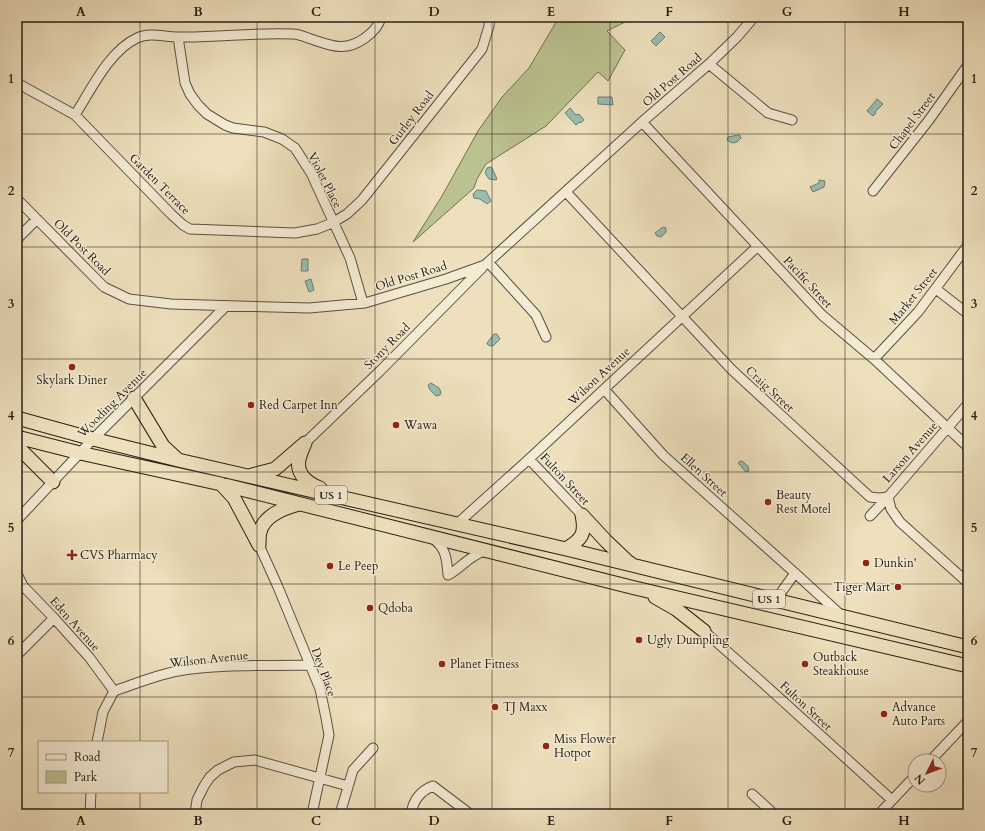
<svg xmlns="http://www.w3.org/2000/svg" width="985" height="831" viewBox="0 0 985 831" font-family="Cardo,serif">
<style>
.green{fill:#bbc28f;stroke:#727153}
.water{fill:#99bdb0;stroke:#6c7e73}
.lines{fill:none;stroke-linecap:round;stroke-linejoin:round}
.minor-casing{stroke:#5a5040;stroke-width:11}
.highway-casing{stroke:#282017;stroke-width:15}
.minor{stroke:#f4ebd4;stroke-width:9}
.highway{stroke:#eee0bd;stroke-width:13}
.grid{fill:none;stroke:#282017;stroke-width:1;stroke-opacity:0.55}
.poi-dot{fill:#8f2418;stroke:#f4ebd4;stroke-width:1.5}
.labels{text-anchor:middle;stroke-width:3;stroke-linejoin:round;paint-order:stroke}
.shield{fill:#f4ebd4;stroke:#655d50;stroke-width:1}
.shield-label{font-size:11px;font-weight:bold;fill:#282017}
.street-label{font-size:12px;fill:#282017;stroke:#f4ebd4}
.poi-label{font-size:12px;fill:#282017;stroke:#f4ebd4;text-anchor:start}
.neatline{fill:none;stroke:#282017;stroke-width:1.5}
.grid-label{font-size:13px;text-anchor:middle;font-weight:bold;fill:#282017}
</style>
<rect width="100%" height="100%" fill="#eee0bd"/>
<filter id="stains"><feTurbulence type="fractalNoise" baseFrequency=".005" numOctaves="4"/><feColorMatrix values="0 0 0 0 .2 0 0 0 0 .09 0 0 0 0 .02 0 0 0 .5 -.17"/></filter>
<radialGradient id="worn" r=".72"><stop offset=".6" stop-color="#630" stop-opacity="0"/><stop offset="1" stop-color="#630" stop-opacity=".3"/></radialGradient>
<path class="green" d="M559,17H635L607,31L625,50L608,81L598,72L546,126L486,164L477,179L474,188L413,242L442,196L478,131L502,97L529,68Z"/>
<path class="water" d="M660,32L665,37L656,46L651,41Z
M598,97H612L613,105L598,104Z
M877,99L883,104L875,112L876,113L873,116L867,111Z
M570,108L576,115L579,114L584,120L581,123L580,122L576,125L565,113Z
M738,135H740L741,138L737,142L732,143L727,140L728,137Z
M491,167L492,168L497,179L496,180L489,179L485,173L487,168Z
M819,180L825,181L824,187L813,192L810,187L819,183Z
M477,190L486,191L491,201L487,204L480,199L474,198L473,194Z
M663,227L666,228V232L661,237L657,236L655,233Z
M302,259H308V271H301Z
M311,279L314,290L309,292L305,281Z
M494,334H497L500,339L494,345L490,346L487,344V343Z
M431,383L439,388L441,392L440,395L436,396L430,390L428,385Z
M740,461H742L748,466L749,471L746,472L738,463Z"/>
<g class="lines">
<defs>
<path id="minor" d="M178,37L185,83L190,94L198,105L207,114L225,125L233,128L264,132L282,139L295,148L311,173L350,258L363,303
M709,64L768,113L792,120
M17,83L75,115L171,214L183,225L190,229L295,233L317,229L332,223L347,214L362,200L482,49L489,26L490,17
M75,115C91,90 109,51 137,38C150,32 164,37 178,37C217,38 255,32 293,34C298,34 303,36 308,38C330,45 344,53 365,38C372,33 379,26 381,17
M642,122L822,315L874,359L968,447
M873,191L929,120L968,65
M566,192L732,370L870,497L879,498L888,497
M17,199L104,287L129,299L171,304L309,308L365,303L446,279L485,265L642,122L709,64L737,37L754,17
M17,239L37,219
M488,262L536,315L546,337
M936,289L968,314
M874,359L918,312L968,245
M604,389L663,455L795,573L841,615
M305,443L380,371L482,268
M529,459L582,515
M888,497L891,509L900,522L968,583
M870,516L888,497L968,404
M17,520L93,439L226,306
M457,524L529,459L758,246
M432,538C446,547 447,560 448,575C461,568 470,555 485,551
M259,545L278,587L320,689L326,718L329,735L312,814
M17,574L23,586L54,618L89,657L114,691
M775,601L795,573
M704,631L764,684L892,800
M17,655L54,618
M114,691C135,684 156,675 178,671C220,664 266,666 309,665
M97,742L103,712L114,691
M930,761L968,721
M752,794L774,814
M90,814L91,792
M195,814L197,800L204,786L210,777L218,770L234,762L255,760L348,786
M340,814L353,770L373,748
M411,814C413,801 420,791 433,786L470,814
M879,814L915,776"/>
<path id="highway" d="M134,398L163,446L177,459
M17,418L93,439L178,460L566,549L968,647
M17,437L80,453L221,484L635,588L968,666
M305,443C303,448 300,454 299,460C296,474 308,484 320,488
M17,446L53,482
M252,475L275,469L304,444
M221,484L234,498L259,545
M582,515L606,541L628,562L630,563
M259,545C259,541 259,536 260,532C264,515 284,508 299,504
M566,549C582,539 586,534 582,515
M655,597L676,609L704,631"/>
</defs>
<use href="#minor" class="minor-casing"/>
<use href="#highway" class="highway-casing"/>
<use href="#minor" class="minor"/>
<use href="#highway" class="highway"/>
</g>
<path class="grid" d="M140,17V742M257,17V814M375,17V814M492,17V814M610,17V814M728,17V814M845,17V814M17,134H968M17,247H968M17,359H968M17,472H968M17,584H968M17,697H968M140,792V814"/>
<g class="poi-dot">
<circle cx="72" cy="367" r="4"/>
<circle cx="251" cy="405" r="4"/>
<circle cx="396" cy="425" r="4"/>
<circle cx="768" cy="502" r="4"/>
<path d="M70 549h4v4h4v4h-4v4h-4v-4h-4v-4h4z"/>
<circle cx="866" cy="563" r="4"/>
<circle cx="330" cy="566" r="4"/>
<circle cx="898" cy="587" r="4"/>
<circle cx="370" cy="608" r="4"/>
<circle cx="639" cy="640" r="4"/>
<circle cx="442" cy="664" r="4"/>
<circle cx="805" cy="664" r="4"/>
<circle cx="495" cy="707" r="4"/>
<circle cx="884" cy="714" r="4"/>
<circle cx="546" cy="746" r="4"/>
</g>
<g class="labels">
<g class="shield">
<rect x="315" y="486" width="32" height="18" rx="3"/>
<rect x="753" y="590" width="32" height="18" rx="3"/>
</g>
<g class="shield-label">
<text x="331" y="499">US 1</text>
<text x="769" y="603">US 1</text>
</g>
<g class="street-label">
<text transform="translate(672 80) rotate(-41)" y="4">Old Post Road</text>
<text transform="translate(411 118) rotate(-52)" y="4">Gurley Road</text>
<text transform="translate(912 121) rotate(-53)" y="4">Chapel Street</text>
<text transform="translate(325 180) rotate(63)" y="4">Violet Place</text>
<text transform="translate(160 184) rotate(45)" y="4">Garden Terrace</text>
<text transform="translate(82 247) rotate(45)" y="4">Old Post Road</text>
<text transform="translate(411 276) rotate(-17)" y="4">Old Post Road</text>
<text transform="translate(808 282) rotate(47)" y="4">Pacific Street</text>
<text transform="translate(913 296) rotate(-51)" y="4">Market Street</text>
<text transform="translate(387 346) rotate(-45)" y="4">Stony Road</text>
<text transform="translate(599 376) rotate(-43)" y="4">Wilson Avenue</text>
<text transform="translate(770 389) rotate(43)" y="4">Craig Street</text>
<text transform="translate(112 403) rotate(-45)" y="4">Wooding Avenue</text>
<text transform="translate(910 452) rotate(-49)" y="4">Larson Avenue</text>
<text transform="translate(704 475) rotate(42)" y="4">Ellen Street</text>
<text transform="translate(565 479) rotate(47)" y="4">Fulton Street</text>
<text transform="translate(75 624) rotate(48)" y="4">Eden Avenue</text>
<text transform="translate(209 659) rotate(-6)" y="4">Wilson Avenue</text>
<text transform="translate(324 672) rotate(70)" y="4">Dey Place</text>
<text transform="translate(806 706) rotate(43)" y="4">Fulton Street</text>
</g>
<g class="poi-label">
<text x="72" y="384" text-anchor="middle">Skylark Diner</text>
<text x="259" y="409">Red Carpet Inn</text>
<text x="404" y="429">Wawa</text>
<text x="776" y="499">Beauty<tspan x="776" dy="14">Rest Motel</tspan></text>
<text x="80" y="559">CVS Pharmacy</text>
<text x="874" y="567">Dunkin'</text>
<text x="338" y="570">Le Peep</text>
<text x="890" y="591" text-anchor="end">Tiger Mart</text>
<text x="378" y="612">Qdoba</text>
<text x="647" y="644">Ugly Dumpling</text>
<text x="813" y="661">Outback<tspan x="813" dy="14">Steakhouse</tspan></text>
<text x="450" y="668">Planet Fitness</text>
<text x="503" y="711">TJ Maxx</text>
<text x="892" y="711">Advance<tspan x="892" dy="14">Auto Parts</tspan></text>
<text x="554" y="743">Miss Flower<tspan x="554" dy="14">Hotpot</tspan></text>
</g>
</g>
<rect width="985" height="831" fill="none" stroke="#eee0bd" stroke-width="44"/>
<rect x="38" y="741" width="130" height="52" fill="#f4ebd4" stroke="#a29a88"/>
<rect x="46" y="754" width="20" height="6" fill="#f4ebd4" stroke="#a29a88"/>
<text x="74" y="761" font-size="12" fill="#282017">Road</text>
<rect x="46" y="771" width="20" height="12" fill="#bbc28f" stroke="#a29a88"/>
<text x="74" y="781" font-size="12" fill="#282017">Park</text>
<g transform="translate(927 773) rotate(228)"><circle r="19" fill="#f4ebd4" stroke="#a29a88"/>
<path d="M0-3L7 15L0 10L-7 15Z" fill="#8f2418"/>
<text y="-6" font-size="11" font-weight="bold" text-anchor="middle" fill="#282017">N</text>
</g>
<rect x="22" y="22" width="941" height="787" class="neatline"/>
<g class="grid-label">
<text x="81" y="16">A</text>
<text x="198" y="16">B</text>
<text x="316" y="16">C</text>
<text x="434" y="16">D</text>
<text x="551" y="16">E</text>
<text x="669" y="16">F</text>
<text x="787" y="16">G</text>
<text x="904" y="16">H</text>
<text x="11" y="83">1</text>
<text x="974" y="83">1</text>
<text x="11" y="195">2</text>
<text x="974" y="195">2</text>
<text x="11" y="308">3</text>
<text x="974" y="308">3</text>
<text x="11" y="420">4</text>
<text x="974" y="420">4</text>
<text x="11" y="532">5</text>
<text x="974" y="532">5</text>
<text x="11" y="645">6</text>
<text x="974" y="645">6</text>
<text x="11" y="757">7</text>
<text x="974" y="757">7</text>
<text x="81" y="825">A</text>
<text x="198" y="825">B</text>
<text x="316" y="825">C</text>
<text x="434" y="825">D</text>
<text x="551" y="825">E</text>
<text x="669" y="825">F</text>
<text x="787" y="825">G</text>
<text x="904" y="825">H</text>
</g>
<rect width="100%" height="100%" filter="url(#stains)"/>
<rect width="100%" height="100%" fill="url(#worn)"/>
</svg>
